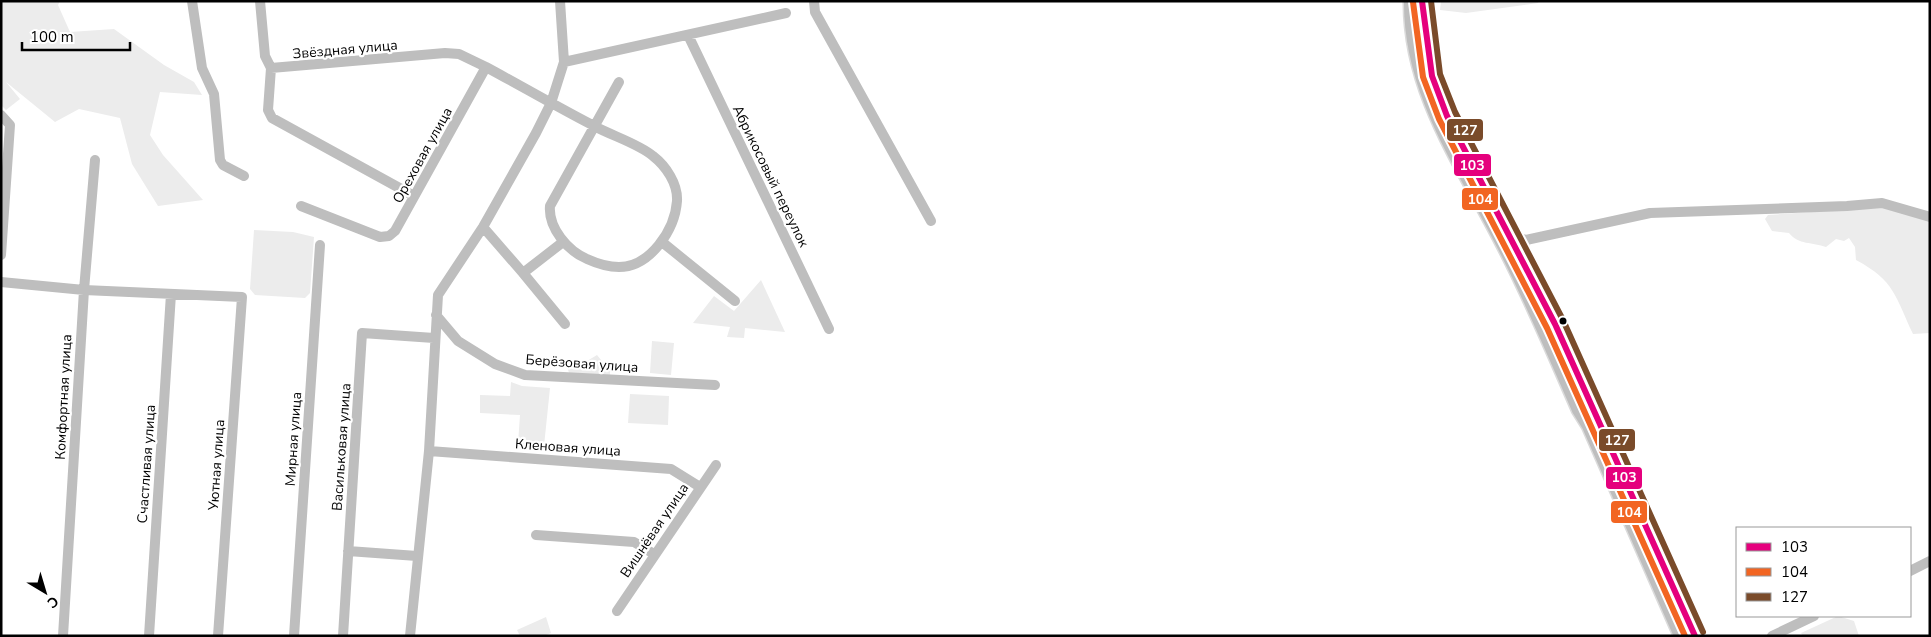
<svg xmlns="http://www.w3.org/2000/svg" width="1931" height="637" viewBox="0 0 1931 637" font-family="'Nunito Sans',sans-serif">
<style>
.green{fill:#ececec}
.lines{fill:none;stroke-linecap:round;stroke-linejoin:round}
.major-casing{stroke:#dbdbdb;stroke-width:15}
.minor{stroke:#bebebe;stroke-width:10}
.major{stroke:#bebebe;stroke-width:12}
.bus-1-casing{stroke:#fff;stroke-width:10}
.bus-2-casing{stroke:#fff;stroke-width:10}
.bus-3-casing{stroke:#fff;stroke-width:10}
.bus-1{stroke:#e5007d;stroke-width:6}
.bus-2{stroke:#f26522;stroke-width:6}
.bus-3{stroke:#7a4b2a;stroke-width:6}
.bus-dot{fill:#000;stroke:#fff;stroke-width:2}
.labels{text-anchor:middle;stroke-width:4.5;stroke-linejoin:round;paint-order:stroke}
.street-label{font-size:14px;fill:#000;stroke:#fff}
.line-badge{stroke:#fff;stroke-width:2}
.badge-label{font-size:14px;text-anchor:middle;font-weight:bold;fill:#fff}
</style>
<rect width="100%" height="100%" fill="#fff"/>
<path class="green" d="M1,1H60L58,5L70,32L114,29L164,65L194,82L202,95L160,92L150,135L163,155L203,200L158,206L132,164L120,118L79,109L55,122L6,82L20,99L6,110L1,105Z
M1441,1H1539L1538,3L1466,13L1440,10Z
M1885,207L1930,219V333L1913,334C1895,296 1895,281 1856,260L1855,247L1849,238L1844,241L1836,239L1826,247C1813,242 1798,245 1789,233L1772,231L1765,219L1768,215Z
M254,230L293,232L314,237L310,293L305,298L255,295L250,289Z
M761,280L785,332L745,328L744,338L727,337L730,327L693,323L714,296L734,311Z
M652,341L674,343L671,375L650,373Z
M597,355L610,371V376L569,373L567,366L587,361Z
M511,382L522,386L550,388L544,446L518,444L520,415L480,413V395L510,396Z
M630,394L669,396L668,425L628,423Z
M1838,616L1854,621L1859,636H1803L1801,633Z
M546,617L551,633L544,636H520L517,630Z"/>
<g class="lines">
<defs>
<path id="major" d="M1410,1C1409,91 1461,164 1500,240C1529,295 1553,353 1578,410L1588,426L1680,636
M1422,1L1424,29L1432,76L1447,116L1555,324L1695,636"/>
</defs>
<use href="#major" class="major-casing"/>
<path class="minor" d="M192,1L202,68L214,94L220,160L223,165L244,176
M260,1L265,56L271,68L445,53L459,54L486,67
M814,1L815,12L931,221
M688,35L829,329
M564,62L786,13
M271,68L268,110L272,118L414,196
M1,115L10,125L1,255
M301,206L380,237L389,236L395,231L486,67C523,87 559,108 596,127C613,136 639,144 653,156C666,166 678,184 677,201C675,230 650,267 619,267C607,267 598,264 587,259C568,251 548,228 550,206L619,82
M483,227L523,273L563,242
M1510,236L1526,240L1650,213L1847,206L1882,203L1930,217
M1526,240L1524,250L1532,267
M662,242L735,301
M523,273L565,324
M1,282L84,290L242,297L218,636
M436,315L458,341L495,364L525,375L715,385
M429,451L671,469L700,487
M536,535L634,542L654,554
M348,551L417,556
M1910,571L1930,561
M617,611L716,465
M63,636L84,290L95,160
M149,636L171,294
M294,636L320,245
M343,636L362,333L434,338
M410,636L429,451L438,295L483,227L536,133L551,103L564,62L560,1
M1772,636L1814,616"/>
<use href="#major" class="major"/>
<defs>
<path id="bus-1" d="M1422,1L1432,76L1447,116L1555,324L1695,636"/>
<path id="bus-2" d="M1413,2L1423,77L1439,119L1547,328L1685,636"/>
<path id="bus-3" d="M1431,1L1440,74L1455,112L1563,320L1703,632"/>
</defs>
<use href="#bus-1" class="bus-1-casing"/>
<use href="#bus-2" class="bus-2-casing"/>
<use href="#bus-3" class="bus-3-casing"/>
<use href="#bus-1" class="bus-1"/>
<use href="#bus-2" class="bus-2"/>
<use href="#bus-3" class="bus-3"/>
</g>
<circle class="bus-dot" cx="1563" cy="321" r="4.5"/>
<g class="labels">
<g class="street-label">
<text transform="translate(345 49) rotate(-5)" y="5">Звёздная улица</text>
<text transform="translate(422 155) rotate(-61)" y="5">Ореховая улица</text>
<text transform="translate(771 176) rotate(64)" y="5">Абрикосовый переулок</text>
<text transform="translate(582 363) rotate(4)" y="5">Берёзовая улица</text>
<text transform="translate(63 397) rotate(-87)" y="5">Комфортная улица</text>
<text transform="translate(293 439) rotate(-86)" y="5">Мирная улица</text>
<text transform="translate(341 447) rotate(-86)" y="5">Васильковая улица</text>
<text transform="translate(568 447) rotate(4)" y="5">Кленовая улица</text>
<text transform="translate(146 464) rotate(-86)" y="5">Счастливая улица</text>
<text transform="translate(216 465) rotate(-86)" y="5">Уютная улица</text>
<text transform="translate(654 530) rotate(-56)" y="5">Вишнёвая улица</text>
</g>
</g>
<g class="line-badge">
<rect x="1446" y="118" width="38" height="24" rx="5" fill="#7a4b2a"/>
<rect x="1453" y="153" width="39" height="24" rx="5" fill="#e5007d"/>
<rect x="1461" y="187" width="38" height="24" rx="5" fill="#f26522"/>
<rect x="1598" y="428" width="38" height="24" rx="5" fill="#7a4b2a"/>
<rect x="1605" y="466" width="38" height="24" rx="5" fill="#e5007d"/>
<rect x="1610" y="500" width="38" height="24" rx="5" fill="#f26522"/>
</g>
<g class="badge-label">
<text x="1465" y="135">127</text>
<text x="1472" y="170">103</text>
<text x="1480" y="204">104</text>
<text x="1617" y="445">127</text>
<text x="1624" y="482">103</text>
<text x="1629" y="517">104</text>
</g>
<rect width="1931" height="637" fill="none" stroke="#000000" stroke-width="5"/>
<rect x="1736" y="527" width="175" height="90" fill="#ffffff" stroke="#999999"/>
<rect x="1746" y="543" width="25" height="8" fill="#e5007d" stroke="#999999"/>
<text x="1781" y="552" font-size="15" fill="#000000">103</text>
<rect x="1746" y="568" width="25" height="8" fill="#f26522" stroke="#999999"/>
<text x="1781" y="577" font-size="15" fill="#000000">104</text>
<rect x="1746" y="593" width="25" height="8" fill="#7a4b2a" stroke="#999999"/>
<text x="1781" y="602" font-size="15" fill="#000000">127</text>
<g transform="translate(45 592) rotate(142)" stroke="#ffffff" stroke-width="4" paint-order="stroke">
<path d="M0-4L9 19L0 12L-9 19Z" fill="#000000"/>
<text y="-8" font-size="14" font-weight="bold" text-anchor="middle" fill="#000000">С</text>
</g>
<path d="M22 42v8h108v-8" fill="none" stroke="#000000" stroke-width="2.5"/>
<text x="30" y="42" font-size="15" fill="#000000" stroke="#ffffff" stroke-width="4" paint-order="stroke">100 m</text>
</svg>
